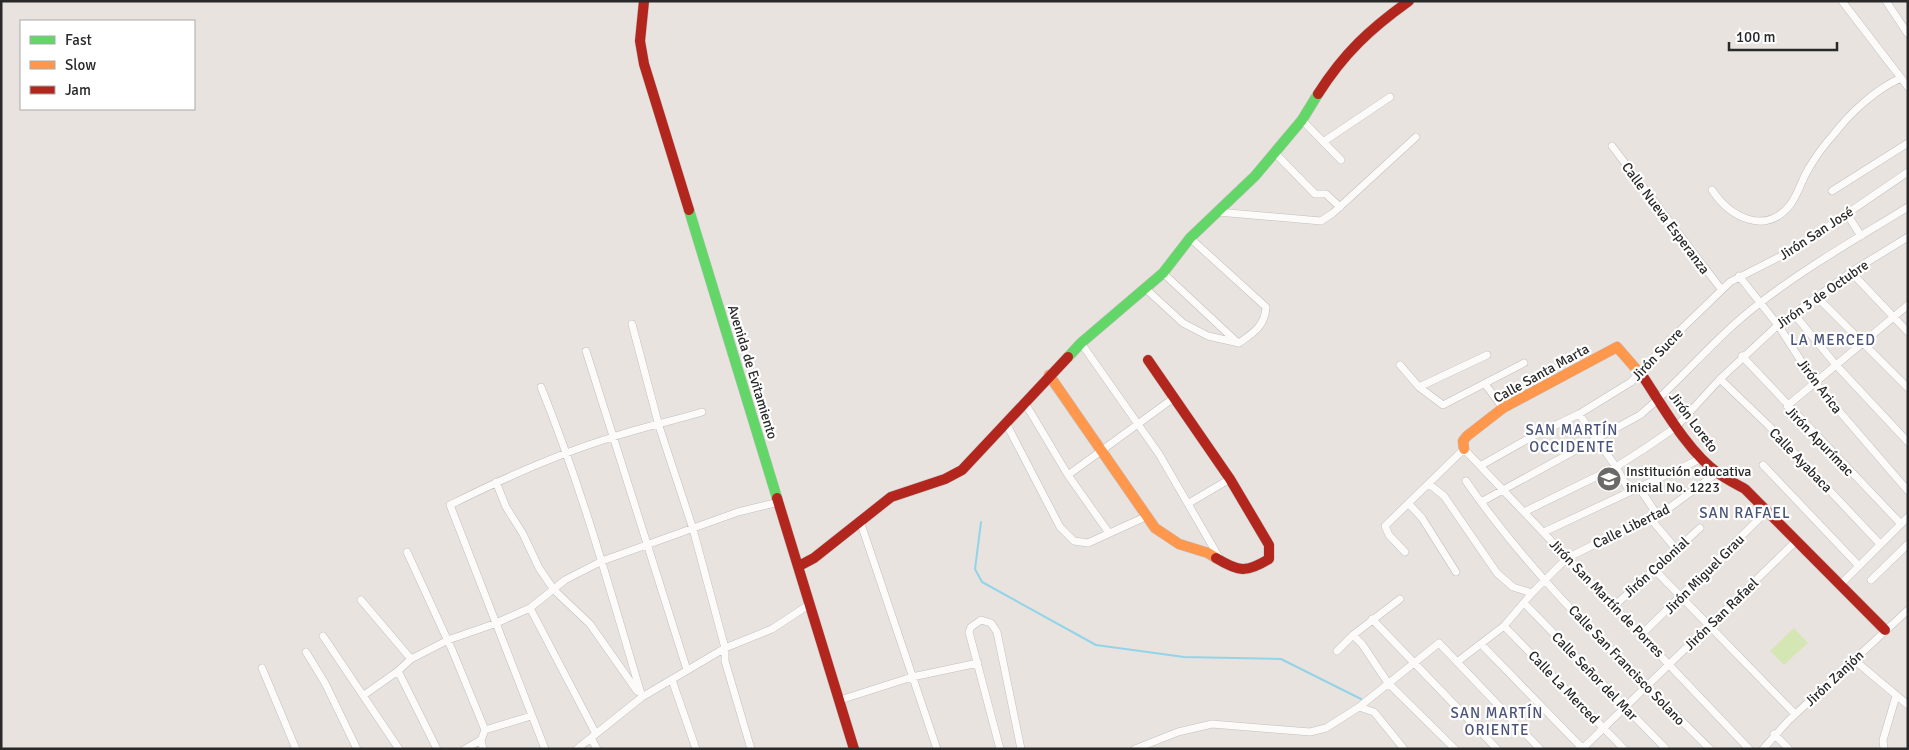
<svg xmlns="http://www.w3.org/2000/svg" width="1909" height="750" viewBox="0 0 1909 750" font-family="Signika,sans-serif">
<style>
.pitch{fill:#d5e6b5}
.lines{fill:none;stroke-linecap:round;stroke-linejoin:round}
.stream{stroke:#93d4e8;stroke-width:2}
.street-casing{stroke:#c1bfc0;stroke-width:8}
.fast-casing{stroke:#c1bfc0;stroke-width:11}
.slow-casing{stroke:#c1bfc0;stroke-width:11}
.jam-casing{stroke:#c1bfc0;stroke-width:11}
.street{stroke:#fcfbfa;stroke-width:7}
.fast{stroke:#63d668;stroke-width:10}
.slow{stroke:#ff974d;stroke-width:10}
.jam{stroke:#b3261e;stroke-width:10}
.labels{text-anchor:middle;stroke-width:4.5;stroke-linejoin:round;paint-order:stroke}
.street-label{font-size:14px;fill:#292929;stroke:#fff}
.poi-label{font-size:14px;fill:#292929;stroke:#fff;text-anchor:start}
.neighbourhood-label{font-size:15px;letter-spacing:1px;fill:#4a5379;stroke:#fff}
</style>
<rect width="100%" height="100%" fill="#e8e3de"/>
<path class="pitch" d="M1794,628L1808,643L1784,665L1770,651Z"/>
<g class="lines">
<path class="stream" d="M981,522L975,569L982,582L1096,645L1184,657L1281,659L1361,699"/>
<defs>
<path id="street" d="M1842,1L1908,87
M1886,1L1908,34
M1302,120L1341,160
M1323,142L1390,97
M1612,146L1721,289
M1274,152L1315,194H1326L1340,207
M1712,190C1730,217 1765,236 1790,205C1798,195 1802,179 1809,168C1816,156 1825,144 1834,134C1851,112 1876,89 1901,78
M1832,191L1908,143
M1218,212L1321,221L1333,213L1416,137
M1847,214L1861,236
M1851,272L1908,332
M1163,273L1238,343
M1739,276L1778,325L1815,383L1908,491
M1146,289L1183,323L1208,336L1239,343C1253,333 1265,326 1266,307L1190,238
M1817,297L1908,388
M1794,314L1836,365L1908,442
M632,324L659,426L693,529L725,648V661L751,749
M1081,343L1159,454L1220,559
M586,351L687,670
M1742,356L1901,524
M1400,365L1419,387L1443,405L1524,363
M1720,379L1768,425L1880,544
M1485,384L1503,408
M541,387C582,488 611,593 642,697
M1419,387L1487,355
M1025,403L1068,475L1109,533
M1787,406L1908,305
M1579,414L1616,467L1630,492
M1006,423L1060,527L1074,541L1088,543L1145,517
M1763,465L1859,566
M1480,466L1535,435L1579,414L1631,382L1670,340L1730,282L1795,249L1908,172
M1068,475L1175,397
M1466,481C1534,580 1625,664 1710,749
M496,482L506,507L523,534L539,568L554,590L590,624L637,691
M1429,484L1444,496L1497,573L1513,587L1532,593
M1640,489L1658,516
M1481,502L1640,415C1682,380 1716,336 1760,303C1806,267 1858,238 1908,207
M1189,503L1230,479
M1409,504L1422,518L1456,572
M1524,512L1616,467L1647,447L1676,427L1720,379L1778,325L1851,272L1908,237
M1650,518L1676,549
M860,521L937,749
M1544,532L1702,458
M407,552L453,652L485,730L481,740L483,749
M1405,552L1389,535L1385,526L1464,449L1749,749
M1654,569L1795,714
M1871,580L1908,544
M1840,585L1908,517
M361,600L411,659L448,640L494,624L530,608L565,580L602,561L738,512L779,502
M1524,603L1666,749
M1613,607L1700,528
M530,608L596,734
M1372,619L1497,749
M1504,626L1624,749
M1353,635L1362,644L1388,683L1455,749
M1641,635L1766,512
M323,636L399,749
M1482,645L1583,749
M1337,651L1353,635L1400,599
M306,652L325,683L357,749
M1853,659L1908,705
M1457,662L1504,626L1532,593L1567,558L1642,521L1658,516L1717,473
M262,668L296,749
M398,671L437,749
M672,680L696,749
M364,695L398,671L411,659
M840,700L912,677L978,663
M1359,707L1439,643L1540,749
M485,730L531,716
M1774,734L1789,749
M591,738L597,749
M465,749L481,740
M545,749L450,505C502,479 557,454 613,437C643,427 673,421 702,412
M577,749L642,697L725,648L772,629L810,604
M1000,749L969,632L971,627L981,620L991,623L997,632L1021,749
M1135,749L1178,732L1212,724L1310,732L1326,728L1359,707L1374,712L1404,749
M1582,749L1795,542
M1763,749L1788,721L1908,610
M1884,749L1883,740L1896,696"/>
<path id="fast" d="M689,210L777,498
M1068,357L1081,343L1163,273L1190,238L1255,176L1302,120L1318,94"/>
<path id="slow" d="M1049,375L1155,528L1179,544L1208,553L1216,558
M1464,449L1463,441L1467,436L1503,408L1617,347L1644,378"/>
<path id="jam" d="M644,1L640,41L644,64L689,210
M1318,94C1344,53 1370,29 1409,1
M1148,360L1230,479L1269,545V559C1246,573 1239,572 1216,558
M1644,378C1663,407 1689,453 1718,473C1726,479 1736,484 1745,489L1885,630
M777,498L854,749
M799,566L814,558L891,497L945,479L962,470L1068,357"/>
</defs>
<use href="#street" class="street-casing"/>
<use href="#fast" class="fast-casing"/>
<use href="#slow" class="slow-casing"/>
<use href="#jam" class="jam-casing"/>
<use href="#street" class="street"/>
<use href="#fast" class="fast"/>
<use href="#slow" class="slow"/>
<use href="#jam" class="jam"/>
</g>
<defs>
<symbol id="school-disc" viewBox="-11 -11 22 22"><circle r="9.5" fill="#6c6a68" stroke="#fff"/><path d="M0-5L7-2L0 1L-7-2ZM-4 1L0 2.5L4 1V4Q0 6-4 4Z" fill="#fff"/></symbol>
</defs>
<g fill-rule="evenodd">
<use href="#school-disc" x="1595" y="465" width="28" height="28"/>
</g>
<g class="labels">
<g class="street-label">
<text transform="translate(1666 218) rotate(53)" y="5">Calle Nueva Esperanza</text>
<text transform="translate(1816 233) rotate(-33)" y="5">Jirón San José</text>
<text transform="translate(1822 294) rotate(-35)" y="5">Jirón 3 de Octubre</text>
<text transform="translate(1657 354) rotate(-46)" y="5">Jirón Sucre</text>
<text transform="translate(753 372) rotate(73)" y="5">Avenida de Evitamiento</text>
<text transform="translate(1541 373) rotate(-29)" y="5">Calle Santa Marta</text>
<text transform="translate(1820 386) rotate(53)" y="5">Jirón Arica</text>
<text transform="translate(1694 422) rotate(53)" y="5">Jirón Loreto</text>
<text transform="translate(1820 441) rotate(46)" y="5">Jirón Apurímac</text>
<text transform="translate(1801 460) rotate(46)" y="5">Calle Ayabaca</text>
<text transform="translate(1631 526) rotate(-26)" y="5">Calle Libertad</text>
<text transform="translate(1656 567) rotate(-42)" y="5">Jirón Colonial</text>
<text transform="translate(1704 574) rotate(-45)" y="5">Jirón Miguel Grau</text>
<text transform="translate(1607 598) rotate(46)" y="5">Jirón San Martín de Porres</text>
<text transform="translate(1721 614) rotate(-44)" y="5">Jirón San Rafael</text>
<text transform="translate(1627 665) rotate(46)" y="5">Calle San Francisco Solano</text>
<text transform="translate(1595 676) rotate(46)" y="5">Calle Señor del Mar</text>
<text transform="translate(1834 678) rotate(-43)" y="5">Jirón Zanjón</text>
<text transform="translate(1564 687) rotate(46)" y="5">Calle La Merced</text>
</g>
<g class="poi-label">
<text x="1626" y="476">Institución educativa<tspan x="1626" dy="16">inicial No. 1223</tspan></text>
</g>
<g class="neighbourhood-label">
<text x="1833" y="345">LA MERCED</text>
<text x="1572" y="435">SAN MARTÍN<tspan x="1572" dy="17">OCCIDENTE</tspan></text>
<text x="1745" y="518">SAN RAFAEL</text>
<text x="1497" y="718">SAN MARTÍN<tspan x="1497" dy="17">ORIENTE</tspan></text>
</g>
</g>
<rect width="1909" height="750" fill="none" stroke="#292929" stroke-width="5"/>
<rect x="20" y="20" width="175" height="90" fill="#ffffff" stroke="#a9a9a9"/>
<rect x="30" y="36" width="25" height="8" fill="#63d668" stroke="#a9a9a9"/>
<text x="65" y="45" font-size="15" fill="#292929">Fast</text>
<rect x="30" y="61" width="25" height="8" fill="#ff974d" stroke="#a9a9a9"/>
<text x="65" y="70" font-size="15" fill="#292929">Slow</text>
<rect x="30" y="86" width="25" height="8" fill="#b3261e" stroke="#a9a9a9"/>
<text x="65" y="95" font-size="15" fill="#292929">Jam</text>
<path d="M1729 42v8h108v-8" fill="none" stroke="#292929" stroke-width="2.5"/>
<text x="1736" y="42" font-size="15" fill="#292929" stroke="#ffffff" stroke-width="4" paint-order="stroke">100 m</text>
</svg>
